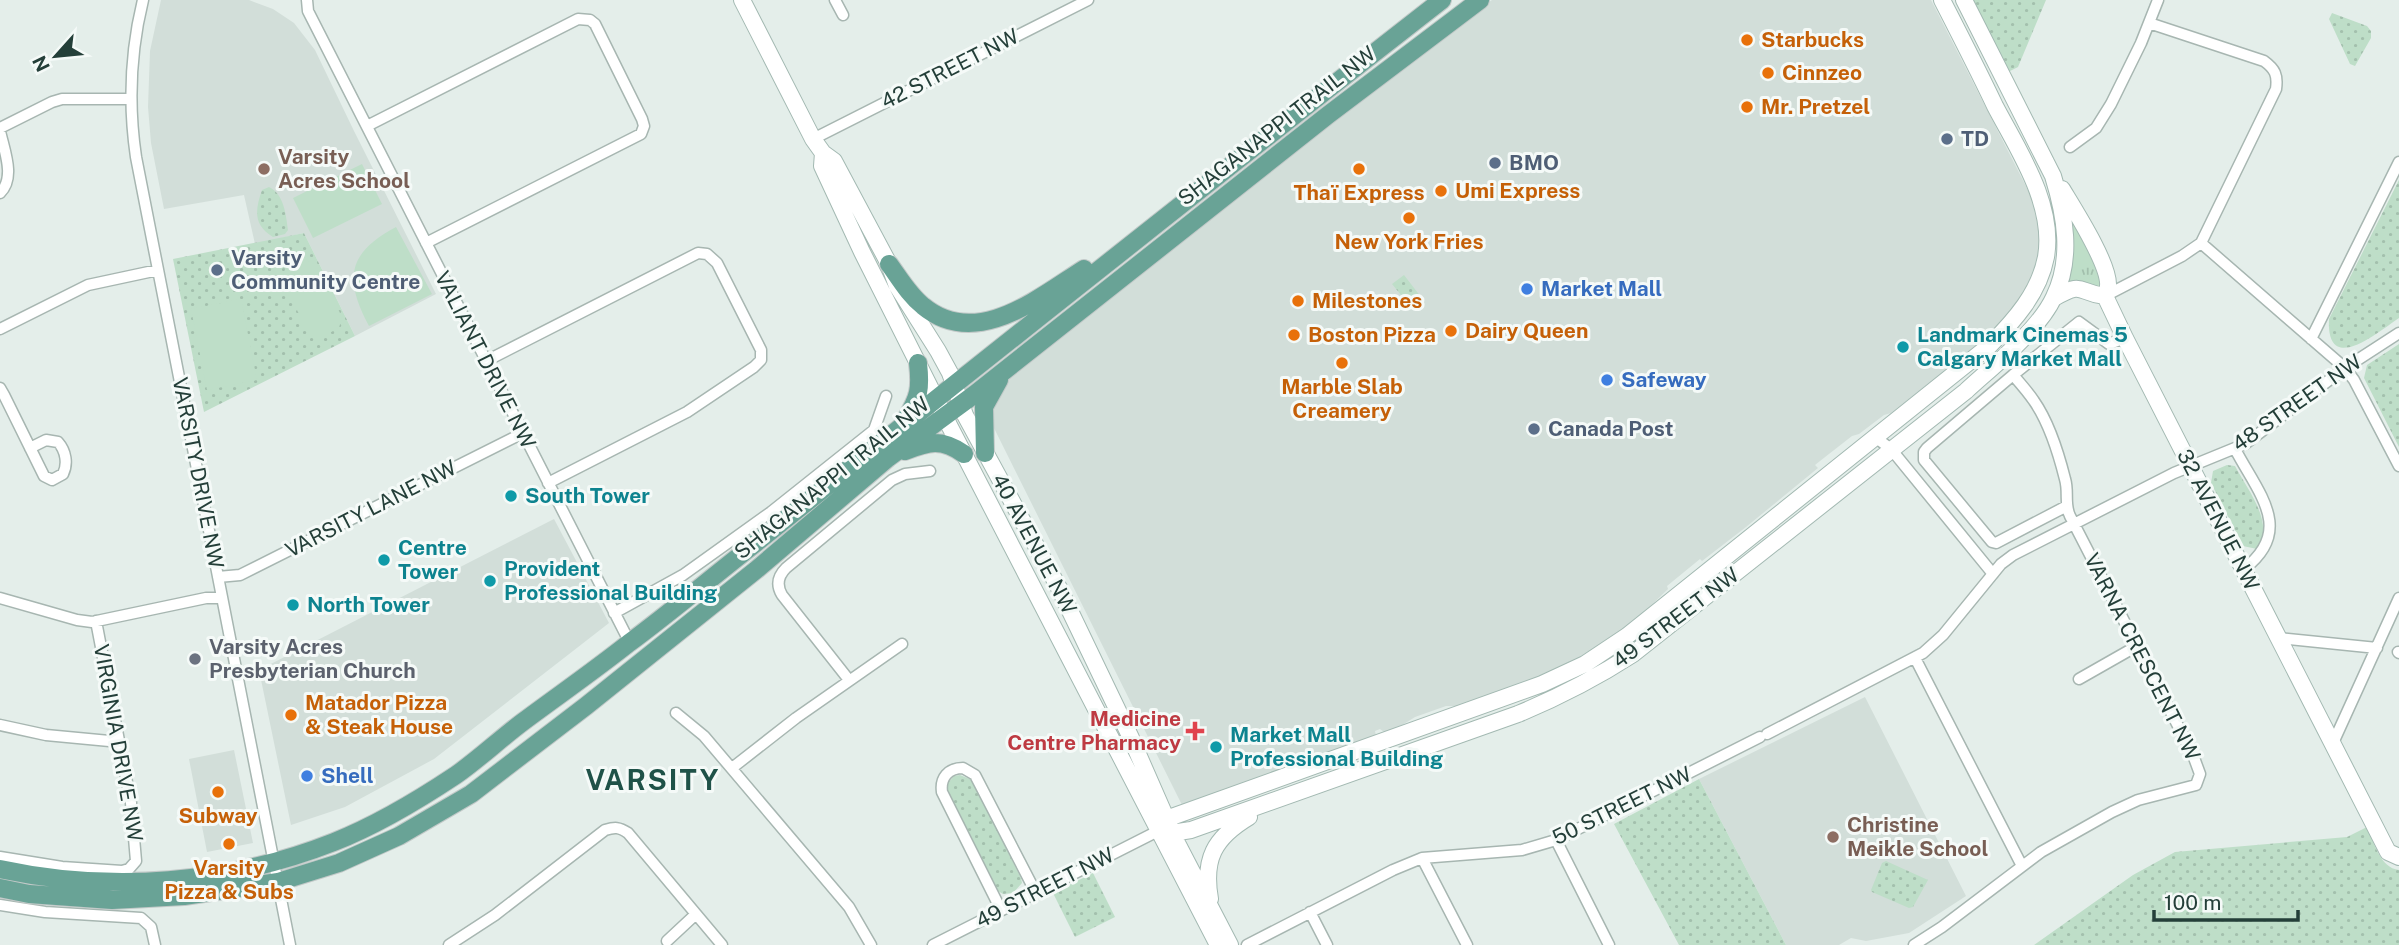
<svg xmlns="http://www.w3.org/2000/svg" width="2399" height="945" viewBox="0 0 2399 945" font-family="'Public Sans',sans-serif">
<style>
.built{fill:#d2ded9}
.grass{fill:url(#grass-tufts)}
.park{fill:url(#park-dots)}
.pitch{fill:#bedec8}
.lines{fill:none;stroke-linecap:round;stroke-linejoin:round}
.street-casing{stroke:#a7b6b1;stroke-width:13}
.secondary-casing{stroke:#a3b9b2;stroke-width:18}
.primary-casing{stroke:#c2c9c8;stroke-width:20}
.street{stroke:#fff;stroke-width:10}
.secondary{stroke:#fff;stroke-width:16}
.primary{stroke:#69a396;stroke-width:18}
.food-dot{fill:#e8710a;stroke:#f5faf8;stroke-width:2.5}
.service-dot{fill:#5c6f8a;stroke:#f5faf8;stroke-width:2.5}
.education-dot{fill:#8d6e63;stroke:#f5faf8;stroke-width:2.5}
.shop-dot{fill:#3f7fe0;stroke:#f5faf8;stroke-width:2.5}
.culture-dot{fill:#0f9aa8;stroke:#f5faf8;stroke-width:2.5}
.worship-dot{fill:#6b7280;stroke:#f5faf8;stroke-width:2.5}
.health-dot{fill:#e0444e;stroke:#f5faf8;stroke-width:2.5}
.labels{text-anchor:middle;stroke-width:6;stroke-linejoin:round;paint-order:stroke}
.food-label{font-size:21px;font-weight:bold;fill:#c56008;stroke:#f5faf8;text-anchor:start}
.street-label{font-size:21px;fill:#243f39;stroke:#f5faf8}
.service-label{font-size:21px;font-weight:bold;fill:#4e5e75;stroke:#f5faf8;text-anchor:start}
.education-label{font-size:21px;font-weight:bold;fill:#785e54;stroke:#f5faf8;text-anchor:start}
.shop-label{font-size:21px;font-weight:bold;fill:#366cbe;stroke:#f5faf8;text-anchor:start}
.culture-label{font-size:21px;font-weight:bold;fill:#0d838f;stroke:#f5faf8;text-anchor:start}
.worship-label{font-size:21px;font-weight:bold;fill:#5b616d;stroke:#f5faf8;text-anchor:start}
.health-label{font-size:21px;font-weight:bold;fill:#be3a42;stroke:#f5faf8;text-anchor:end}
.district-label{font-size:28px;font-weight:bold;letter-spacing:2px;fill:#1f5248;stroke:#f5faf8}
</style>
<defs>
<pattern id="grass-tufts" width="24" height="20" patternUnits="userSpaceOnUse" patternTransform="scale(1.75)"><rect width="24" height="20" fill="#bedec8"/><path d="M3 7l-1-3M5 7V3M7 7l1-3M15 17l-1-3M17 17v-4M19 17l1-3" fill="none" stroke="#a3c0ad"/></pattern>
<pattern id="park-dots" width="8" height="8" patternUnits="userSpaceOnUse" patternTransform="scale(1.75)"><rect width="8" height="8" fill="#bedec8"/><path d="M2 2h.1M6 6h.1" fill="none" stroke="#a3c0ad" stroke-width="1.8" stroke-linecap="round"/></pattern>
</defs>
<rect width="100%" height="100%" fill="#e4eeea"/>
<path class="built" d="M161,0H249L273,9L294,23L315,50L354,131L436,294L355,336L304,233L255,244L244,195L164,209L151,143L148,107L150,51Z
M1492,0H1931L2033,200L2040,240L2037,264L2029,288L2015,306L1983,340L1891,413L1884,415L1859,434L1852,436L1820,461L1815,465L1818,468L1746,527L1702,561L1700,559L1667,586L1668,589L1632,624L1565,666L1465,706H1446L1415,717L1399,727L1384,732L1380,729L1375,731L1376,736L1182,805L990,420L1002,381L1461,21Z
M554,519L609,623L434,759L345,807L291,825L259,670Z
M1865,697L1966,896L1909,933L1866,941L1851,938L1839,945H1786L1699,779Z
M234,750L253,843L207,852L189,759Z"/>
<path class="grass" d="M2070,216L2093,260L2102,288L2066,285Z"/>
<path class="park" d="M1971,0H2046L2018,67L2008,72Z
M2332,13L2367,26L2371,31V38L2355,66L2350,64L2329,19Z
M2399,180V318C2378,332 2326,377 2329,319Z
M269,187C284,194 286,215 288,230L285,234L273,237C253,225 255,210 262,190Z
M304,233L355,336L204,412L173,259Z
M1404,275L1421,297L1410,306L1392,284Z
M2399,344V447L2364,378L2367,365Z
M2227,465L2235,466C2247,489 2276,524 2257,549L2243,546L2211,483L2213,471Z
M960,775L972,780L1021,878L1022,883L1013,893L1003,894L998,891L948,794V783L954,776Z
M1699,779L1786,945H1679L1614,824Z
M2367,827C2374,842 2380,868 2399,870V945H2034L2133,875L2175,852L2347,837Z
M1886,861L1928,880L1913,907L1909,908L1872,892L1871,890L1882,863Z
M1093,873L1115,917L1075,937L1053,893Z"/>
<path class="pitch" d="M362,164L382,204L313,238L293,198Z
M396,227L432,294L369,326C344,279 347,253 396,227Z
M305,259L316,265L342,317L339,328L319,338L309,334L282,280L285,269Z
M241,299L257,380L207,390L191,309Z"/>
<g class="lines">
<defs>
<path id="street" d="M143,0C130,53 128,103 136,157L290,945
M307,0L308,11L630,643
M835,0L843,15
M367,126L578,19L590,20L595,24L642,119L644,126L641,134L426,243
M0,128L52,102L62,99H130
M0,131C4,150 16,178 0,193
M813,139L1088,0
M2070,147L2096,128L2111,104L2141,43L2158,0
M2201,243L2345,368L2354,380L2399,466
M2105,296L2182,256L2201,243L2276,89C2278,75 2275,69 2264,61L2149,23
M0,329L88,285L158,270
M2311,339L2399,162
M486,361L698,253L707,254L717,263L761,350V360L754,367L687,412L548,483
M2013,375L1927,448L1924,452V460L1992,542L1996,543L2065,507
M0,388L4,395L44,476L52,480L63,474C68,464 66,451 58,442L46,440L30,448
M1875,437L1891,449L1993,574
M2235,449C2258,493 2295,530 2244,569
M218,577L240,575L523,433
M0,598L77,620L92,622L206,598H222
M614,613L683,575L771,512L874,430L886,396
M2279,638L2377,648
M2398,652L2399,653
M1915,658L2022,866
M2079,679L2137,646
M849,680L782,595C776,585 778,576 786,568L892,480L905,474L930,471
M676,713L704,736L849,907L871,945
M0,725L46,735L120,742
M1767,734L1923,653L1943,635L2001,564L2013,555L2174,473L2245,444L2345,368L2399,333
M2333,743L2399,598
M732,768L796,718L902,644
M1556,840L1609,945
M0,857L62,867L122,871L129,869L136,861L131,803L96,621
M1422,858L1467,945
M0,905L45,912L141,918L151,927L155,945
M1001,910L942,792C940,778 948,768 963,768L975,775L1036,893
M1310,912L1327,945
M667,941L696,914
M449,945L495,915L605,830C615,827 619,827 628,833L722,945
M933,945L1158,831
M1247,945L1393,870L1422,858L1522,850L1556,840L1760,737
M1914,945L1942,927L2041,852L2112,812L2138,800L2196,785L2200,774L2193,755L2070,516C2064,504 2069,492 2065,479C2059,455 2048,421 2034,401C2028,392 2020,383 2013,375L2079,322L2109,344L2125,338"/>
<path id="secondary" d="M742,0L813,139L823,153L834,161L889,264L897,286L938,351L950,373L965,415L1059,588L1131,738L1177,843L1230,945
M823,153L822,166L862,252L950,427L1218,945
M2062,189C2074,209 2110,265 2108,286C2108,289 2106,293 2105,296L2125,338L2388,852L2399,857
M2054,298C2085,280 2077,293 2105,296
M1158,831L1172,833L1191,830L1518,714C1559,697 1596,678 1633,654L1966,391C1992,367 2039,330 2054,297C2073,258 2065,215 2053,176L1964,0
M1158,831L1166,819L1542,684L1585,664L1627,636L1989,346C2015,320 2039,293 2046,257C2055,204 2018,150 1995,106C1978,70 1960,35 1942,0
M1210,899C1203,859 1214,838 1249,817"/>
<path id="primary" d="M889,264C900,279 909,295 923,306C976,350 1038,298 1084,269
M906,419C919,397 921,389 918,363
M905,451C929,442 941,438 964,454
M985,453L984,407L999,380
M0,869C111,893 228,884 334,842C377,825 417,801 456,775C479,759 501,738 524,721C559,695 595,670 629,643C671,612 711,578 752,546C981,363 1211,180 1442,0
M0,888L29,894L112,900L184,896L278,882L339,863L399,836L471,794L586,706L756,570L888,458L975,394L1328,115L1480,0"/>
</defs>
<use href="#street" class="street-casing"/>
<use href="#secondary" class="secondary-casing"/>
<use href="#primary" class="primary-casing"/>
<use href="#street" class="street"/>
<use href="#secondary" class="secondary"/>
<use href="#primary" class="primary"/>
</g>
<g class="food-dot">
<circle cx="1747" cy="40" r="7"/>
<circle cx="1768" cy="73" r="7"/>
<circle cx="1747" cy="107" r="7"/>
<circle cx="1359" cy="169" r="7"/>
<circle cx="1441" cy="191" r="7"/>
<circle cx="1409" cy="218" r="7"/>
<circle cx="1298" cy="301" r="7"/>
<circle cx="1451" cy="331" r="7"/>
<circle cx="1294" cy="335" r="7"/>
<circle cx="1342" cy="363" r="7"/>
<circle cx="291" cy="715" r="7"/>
<circle cx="218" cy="792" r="7"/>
<circle cx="229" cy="844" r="7"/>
</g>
<g class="service-dot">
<circle cx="1947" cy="139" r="7"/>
<circle cx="1495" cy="163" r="7"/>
<circle cx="217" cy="270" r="7"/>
<circle cx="1534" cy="429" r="7"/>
</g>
<g class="education-dot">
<circle cx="264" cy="169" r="7"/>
<circle cx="1833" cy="837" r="7"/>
</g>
<g class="shop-dot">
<circle cx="1527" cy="289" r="7"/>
<circle cx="1607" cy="380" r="7"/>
<circle cx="307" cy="776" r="7"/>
</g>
<g class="culture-dot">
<circle cx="1903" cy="347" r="7"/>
<circle cx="511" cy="496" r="7"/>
<circle cx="384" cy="560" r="7"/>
<circle cx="490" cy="581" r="7"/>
<circle cx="293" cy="605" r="7"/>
<circle cx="1216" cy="747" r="7"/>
</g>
<circle class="worship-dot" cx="195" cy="659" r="7"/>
<path class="health-dot" d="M1191.5 720.5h7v7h7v7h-7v7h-7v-7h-7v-7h7z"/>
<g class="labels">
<g class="food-label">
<text x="1761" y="47">Starbucks</text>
<text x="1782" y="80">Cinnzeo</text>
<text x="1761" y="114">Mr. Pretzel</text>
<text x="1455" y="198">Umi Express</text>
<text x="1359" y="200" text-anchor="middle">Thaï Express</text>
<text x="1409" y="249" text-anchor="middle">New York Fries</text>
<text x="1312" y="308">Milestones</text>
<text x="1465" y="338">Dairy Queen</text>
<text x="1308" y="342">Boston Pizza</text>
<text x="1342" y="394" text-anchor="middle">Marble Slab<tspan x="1342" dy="24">Creamery</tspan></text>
<text x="305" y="710">Matador Pizza<tspan x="305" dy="24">&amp; Steak House</tspan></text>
<text x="218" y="823" text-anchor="middle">Subway</text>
<text x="229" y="875" text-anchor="middle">Varsity<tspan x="229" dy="24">Pizza &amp; Subs</tspan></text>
</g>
<g class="street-label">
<text transform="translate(950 69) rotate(-27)" y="7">42 STREET NW</text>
<text transform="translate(1277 126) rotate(-38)" y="7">SHAGANAPPI TRAIL NW</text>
<text transform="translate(485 360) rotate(63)" y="7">VALIANT DRIVE NW</text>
<text transform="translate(2297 403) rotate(-35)" y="7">48 STREET NW</text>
<text transform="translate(198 473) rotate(79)" y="7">VARSITY DRIVE NW</text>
<text transform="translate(832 478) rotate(-39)" y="7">SHAGANAPPI TRAIL NW</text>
<text transform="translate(371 509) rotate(-27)" y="7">VARSITY LANE NW</text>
<text transform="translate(2218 520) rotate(63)" y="7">32 AVENUE NW</text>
<text transform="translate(1034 544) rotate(62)" y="7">40 AVENUE NW</text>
<text transform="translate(1676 618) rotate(-37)" y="7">49 STREET NW</text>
<text transform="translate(2142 657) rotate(63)" y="7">VARNA CRESCENT NW</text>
<text transform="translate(118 743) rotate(80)" y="7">VIRGINIA DRIVE NW</text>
<text transform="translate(1622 806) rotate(-26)" y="7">50 STREET NW</text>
<text transform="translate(1045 888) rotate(-27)" y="7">49 STREET NW</text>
</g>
<g class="service-label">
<text x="1961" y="146">TD</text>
<text x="1509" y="170">BMO</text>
<text x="231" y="265">Varsity<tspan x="231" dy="24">Community Centre</tspan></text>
<text x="1548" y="436">Canada Post</text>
</g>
<g class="education-label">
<text x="278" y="164">Varsity<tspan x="278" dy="24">Acres School</tspan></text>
<text x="1847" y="832">Christine<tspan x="1847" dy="24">Meikle School</tspan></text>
</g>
<g class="shop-label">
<text x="1541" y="296">Market Mall</text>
<text x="1621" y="387">Safeway</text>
<text x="321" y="783">Shell</text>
</g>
<g class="culture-label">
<text x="1917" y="342">Landmark Cinemas 5<tspan x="1917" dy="24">Calgary Market Mall</tspan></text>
<text x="525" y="503">South Tower</text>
<text x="398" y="555">Centre<tspan x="398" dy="24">Tower</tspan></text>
<text x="504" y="576">Provident<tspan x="504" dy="24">Professional Building</tspan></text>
<text x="307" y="612">North Tower</text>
<text x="1230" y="742">Market Mall<tspan x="1230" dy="24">Professional Building</tspan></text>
</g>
<g class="worship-label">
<text x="209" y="654">Varsity Acres<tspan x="209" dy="24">Presbyterian Church</tspan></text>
</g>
<g class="health-label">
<text x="1181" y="726">Medicine<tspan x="1181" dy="24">Centre Pharmacy</tspan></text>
</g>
<g class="district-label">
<text x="653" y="790">VARSITY</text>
</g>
</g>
<g transform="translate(56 56) rotate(243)" stroke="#f5faf8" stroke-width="5" paint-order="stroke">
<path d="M0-5L12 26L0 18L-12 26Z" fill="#243f39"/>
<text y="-10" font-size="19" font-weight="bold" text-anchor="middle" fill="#243f39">N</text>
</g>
<path d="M2154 910v10h144v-10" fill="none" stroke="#243f39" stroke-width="3.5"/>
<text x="2164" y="910" font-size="21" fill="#243f39" stroke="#f5faf8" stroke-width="5" paint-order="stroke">100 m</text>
</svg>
